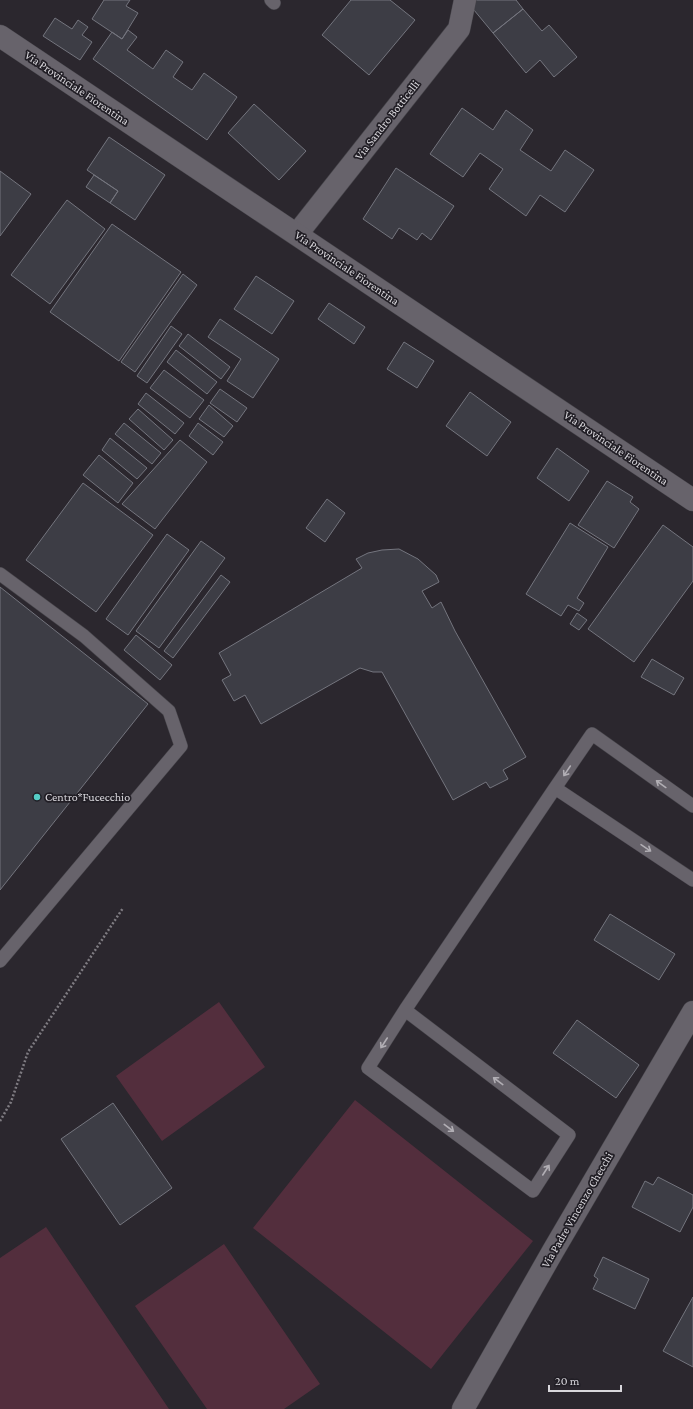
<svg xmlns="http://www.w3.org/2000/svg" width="693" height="1409" viewBox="0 0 693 1409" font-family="'Crimson Pro',serif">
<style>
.green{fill:#532e3d}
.building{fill:#3d3d45;stroke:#74757e}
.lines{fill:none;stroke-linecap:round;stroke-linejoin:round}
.lane-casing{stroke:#46444a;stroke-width:14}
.street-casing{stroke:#46444a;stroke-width:23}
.secondary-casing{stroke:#46444a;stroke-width:23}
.path{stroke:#7f7c82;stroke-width:2.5;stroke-dasharray:2 2;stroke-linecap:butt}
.lane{stroke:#67636b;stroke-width:13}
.street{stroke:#67636b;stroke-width:22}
.secondary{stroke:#67636b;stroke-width:22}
.oneway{stroke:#b1aeb4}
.poi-dot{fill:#55cdc6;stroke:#211e25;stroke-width:1.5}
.labels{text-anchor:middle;stroke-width:3.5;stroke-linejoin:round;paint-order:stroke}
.street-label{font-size:12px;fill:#d9d7dc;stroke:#211e25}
.poi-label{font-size:12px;fill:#d9d7dc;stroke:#211e25;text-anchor:start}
</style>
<rect width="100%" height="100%" fill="#2b272e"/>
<path class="green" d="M219,1002L265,1067L162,1141L116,1076Z
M355,1100L533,1241L431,1369L253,1228Z
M46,1227L169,1409H0V1258Z
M224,1244L320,1384L284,1409H207L135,1306Z"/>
<path class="building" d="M104,0H130L126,6L138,13L122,39L92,19Z
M351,0H390L415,20L369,75L322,35Z
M474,0H516L523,9L493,33L469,4Z
M523,9L542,31L549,25L577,57L554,77L540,60L526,73L493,33Z
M55,18L72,29L78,20L88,27L82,35L92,42L80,60L43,36Z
M128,30L137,37L127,50L153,69L166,50L183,62L173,77L192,90L204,73L237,97L207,140L93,59L112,32L122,39Z
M254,104L306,151L279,180L228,133Z
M462,108L493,130L506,110L533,130L520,150L551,171L565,150L594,170L565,212L540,195L526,216L489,189L503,169L480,153L463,177L430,154Z
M109,137L165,175L135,220L110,203L118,191L87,170Z
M396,168L454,206L431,240L422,233L417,240L399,228L392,239L363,219Z
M0,171L31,194L0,236Z
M94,175L118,191L110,203L86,187Z
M67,200L105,229L50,304L11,275Z
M112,224L181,272L119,361L50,312Z
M183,274L197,285L135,372L121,362Z
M256,276L294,301L272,334L234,309Z
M329,303L365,327L354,344L318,319Z
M220,319L279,359L253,398L227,381L241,359L208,337Z
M171,326L182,334L147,383L137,376Z
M188,334L230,367L221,379L179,346Z
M404,342L434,361L417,388L387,369Z
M176,350L217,382L207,394L167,362Z
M164,370L204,400L190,418L150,388Z
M220,389L247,408L237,422L210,403Z
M470,392L511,422L487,456L446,426Z
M146,393L184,423L175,434L138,404Z
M209,405L233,426L224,437L199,419Z
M138,409L173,440L164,450L129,419Z
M124,423L161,453L152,464L115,434Z
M198,423L223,442L213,455L189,436Z
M110,438L147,468L137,479L102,450Z
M180,440L207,462L155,529L122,504Z
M557,448L589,471L569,501L537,478Z
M99,455L133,483L118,503L83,475Z
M607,481L633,497L630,502L639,509L614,548L578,525Z
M83,483L153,535L96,612L26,560Z
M327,499L345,513L325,542L306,528Z
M570,523L608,547L577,598L584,603L579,611L568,605L561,616L526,594Z
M663,525L693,547V581L634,662L588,629Z
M167,534L189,550L128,635L106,619Z
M201,541L225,558L159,648L136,631Z
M399,549L418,559L436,575L439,582L422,591L432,608L441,602L455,631L526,757L503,770L508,779L490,788L486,782L453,800L382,672H373L360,668L261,724L245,695L234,701L222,680L231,675L219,653L362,568L356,559L368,553L382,550Z
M221,575L230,582L173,658L164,651Z
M0,587L148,704L0,890Z
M577,613L587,620L579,630L570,624Z
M136,635L172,665L160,680L124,650Z
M652,659L684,678L674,695L641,677Z
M610,914L675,954L659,980L594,940Z
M577,1020L639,1065L616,1098L553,1053Z
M113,1103L172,1188L120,1225L61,1139Z
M658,1177L693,1195V1207L680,1232L632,1207L645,1181L653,1185Z
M603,1257L649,1279L635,1309L593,1289L598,1279L594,1276Z
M693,1297V1367L663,1351Z"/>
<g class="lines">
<defs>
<path id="lane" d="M271,0L274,3
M0,574L84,636L169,711L181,746L0,961
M693,806L592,734L555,788L693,880
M405,1010L569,1135L533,1191L368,1068L405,1010L555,788"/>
<path id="street" d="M297,234L459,29L465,0
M463,1409L553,1251L693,1012"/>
<path id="secondary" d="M0,36L693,500"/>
</defs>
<use href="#lane" class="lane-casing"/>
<use href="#street" class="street-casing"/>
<use href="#secondary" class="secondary-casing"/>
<path class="path" d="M0,1121L11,1102L28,1052L123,908"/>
<use href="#lane" class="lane"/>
<use href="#street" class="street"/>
<use href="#secondary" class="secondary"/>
</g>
<defs><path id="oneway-shaft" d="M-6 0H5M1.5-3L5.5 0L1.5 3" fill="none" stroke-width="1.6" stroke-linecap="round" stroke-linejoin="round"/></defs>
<g class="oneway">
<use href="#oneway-shaft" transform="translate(567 771) rotate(124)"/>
<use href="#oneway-shaft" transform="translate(661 784) rotate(-144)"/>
<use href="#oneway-shaft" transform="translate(646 848) rotate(34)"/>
<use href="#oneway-shaft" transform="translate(384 1043) rotate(123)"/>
<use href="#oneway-shaft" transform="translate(498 1081) rotate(-143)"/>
<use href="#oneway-shaft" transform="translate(449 1128) rotate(37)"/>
<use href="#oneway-shaft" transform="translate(546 1170) rotate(-57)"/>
</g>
<circle class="poi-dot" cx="37" cy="797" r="4"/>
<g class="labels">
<g class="street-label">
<text transform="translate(77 88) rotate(34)" y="4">Via Provinciale Fiorentina</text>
<text transform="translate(387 120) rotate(-52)" y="4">Via Sandro Botticelli</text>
<text transform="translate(347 268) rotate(34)" y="4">Via Provinciale Fiorentina</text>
<text transform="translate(616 448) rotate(34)" y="4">Via Provinciale Fiorentina</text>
<text transform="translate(577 1210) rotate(-60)" y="4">Via Padre Vincenzo Checchi</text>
</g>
<g class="poi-label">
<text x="45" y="801">Centro*Fucecchio</text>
</g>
</g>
<path d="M549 1385v6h72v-6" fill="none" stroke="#d9d7dc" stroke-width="2"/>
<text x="555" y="1385" font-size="12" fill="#d9d7dc" stroke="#211e25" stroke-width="3" paint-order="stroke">20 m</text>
</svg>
